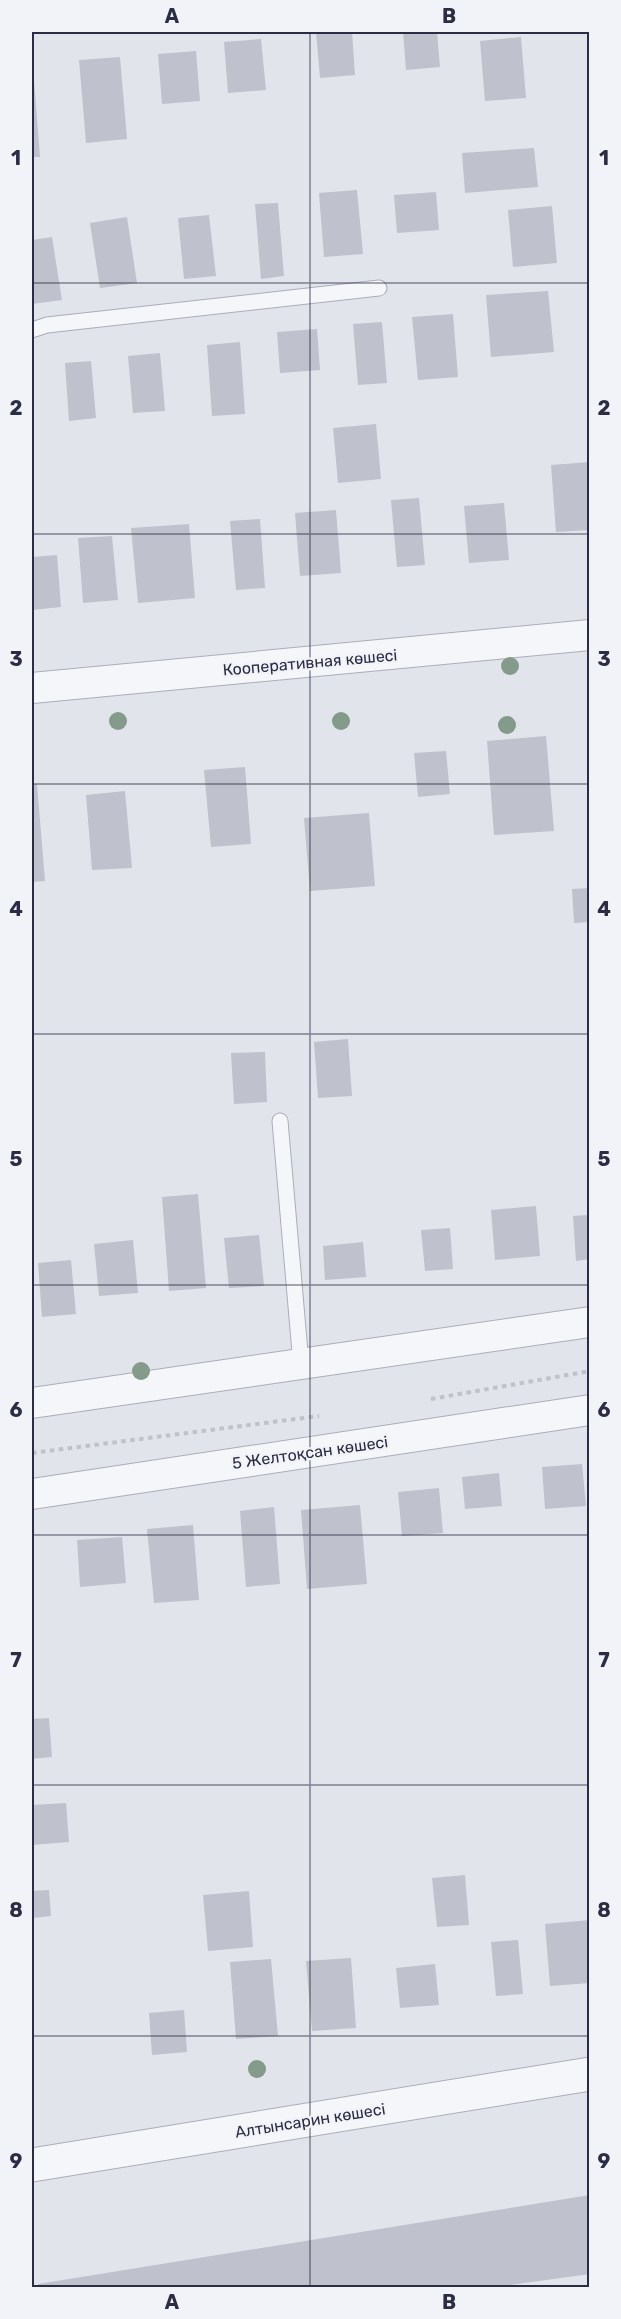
<svg xmlns="http://www.w3.org/2000/svg" width="621" height="2319" viewBox="0 0 621 2319" font-family="Rubik,sans-serif">
<style>
.building{fill:#bfc1cd}
.lines{fill:none;stroke-linecap:round;stroke-linejoin:round}
.service-casing{stroke:#abadb9;stroke-width:17}
.minor-casing{stroke:#abadb9;stroke-width:32}
.tertiary-casing{stroke:#abadb9;stroke-width:35}
.path{stroke:#c0c2ca;stroke-width:4;stroke-dasharray:4.5 4.5;stroke-linecap:butt}
.service{stroke:#f5f6f9;stroke-width:15}
.minor{stroke:#f5f6f9;stroke-width:30}
.tertiary{stroke:#f5f6f9;stroke-width:33}
.tree{fill:#849a8a}
.grid{fill:none;stroke:#2a2d43;stroke-width:1.5;stroke-opacity:0.55}
.labels{text-anchor:middle;stroke-width:4.5;stroke-linejoin:round;paint-order:stroke}
.street-label{font-size:16px;fill:#2a2d43;stroke:#f2f3f8}
.neatline{fill:none;stroke:#2a2d43;stroke-width:2}
.grid-label{font-size:20px;text-anchor:middle;font-weight:bold;fill:#2a2d43}
</style>
<rect width="100%" height="100%" fill="#e2e4eb"/>
<path class="building" d="M316,32H352L355,75L320,78Z
M403,32H437L440,67L406,70Z
M521,37L526,98L485,101L480,41Z
M261,39L266,90L228,93L224,42Z
M196,51L200,101L162,104L158,54Z
M120,57L127,139L86,143L79,60Z
M32,80H34L40,157H32Z
M534,148L538,187L465,193L462,153Z
M357,190L363,254L324,257L319,193Z
M436,192L439,230L397,233L394,195Z
M278,203L284,276L261,279L255,204Z
M552,206L557,263L513,267L508,210Z
M209,215L216,276L184,279L178,218Z
M127,217L137,283L100,288L90,223Z
M52,237L62,300L32,304V240Z
M548,291L554,352L491,357L486,295Z
M453,314L458,377L418,380L412,317Z
M382,322L387,383L358,385L353,324Z
M317,329L320,370L280,373L277,332Z
M240,342L245,414L212,416L207,345Z
M160,353L165,411L133,413L128,356Z
M91,361L96,418L69,421L65,363Z
M376,424L381,479L338,483L333,428Z
M590,462V530L556,532L551,465Z
M419,498L425,565L397,567L391,500Z
M504,503L509,560L469,563L464,506Z
M336,510L341,573L300,576L295,513Z
M260,519L265,588L236,590L230,521Z
M189,524L195,598L138,603L131,528Z
M112,536L118,600L83,603L78,538Z
M57,555L61,607L32,610V557Z
M546,736L554,831L494,835L487,741Z
M446,751L450,794L418,797L414,753Z
M245,767L251,844L211,847L204,770Z
M32,784H37L45,881L32,882Z
M125,791L132,868L92,870L86,795Z
M369,813L375,886L310,891L304,818Z
M590,888V922L574,923L572,889Z
M348,1039L352,1096L318,1098L314,1042Z
M265,1052L267,1102L234,1104L231,1053Z
M198,1194L206,1288L169,1291L162,1197Z
M536,1206L540,1256L495,1260L491,1210Z
M590,1215V1259L576,1261L573,1216Z
M450,1228L453,1269L425,1271L421,1230Z
M259,1235L264,1286L229,1288L224,1238Z
M133,1240L138,1293L99,1296L94,1244Z
M363,1242L366,1277L325,1280L323,1246Z
M71,1260L76,1314L42,1317L38,1263Z
M582,1464L586,1506L545,1509L542,1467Z
M499,1473L502,1506L465,1509L462,1477Z
M439,1488L443,1533L402,1536L398,1492Z
M360,1505L367,1584L307,1589L301,1510Z
M274,1507L280,1584L246,1587L240,1511Z
M193,1525L199,1600L154,1603L147,1529Z
M122,1537L126,1583L80,1587L77,1540Z
M49,1718L52,1757L32,1759V1719Z
M66,1803L69,1842L32,1845V1805Z
M465,1875L469,1925L437,1927L432,1878Z
M49,1890L51,1916L32,1918V1891Z
M249,1891L253,1947L208,1951L203,1895Z
M590,1920V1983L550,1986L545,1924Z
M518,1940L523,1994L496,1996L491,1942Z
M351,1958L356,2028L312,2031L306,1961Z
M271,1959L278,2036L236,2039L230,1962Z
M435,1964L439,2005L400,2008L396,1968Z
M184,2010L187,2052L152,2055L149,2013Z
M590,2195V2274L487,2288H38V2284Z"/>
<g class="lines">
<defs>
<path id="service" d="M32,330L47,325L379,288
M280,1121L301,1364"/>
<path id="minor" d="M32,688L590,635
M32,1403L590,1322
M32,1494L590,1410"/>
<path id="tertiary" d="M32,2165L590,2074"/>
</defs>
<use href="#service" class="service-casing"/>
<use href="#minor" class="minor-casing"/>
<use href="#tertiary" class="tertiary-casing"/>
<path class="path" d="M431,1399L590,1371
M32,1453L319,1416"/>
<use href="#service" class="service"/>
<use href="#minor" class="minor"/>
<use href="#tertiary" class="tertiary"/>
</g>
<g class="tree">
<circle cx="510" cy="666" r="9"/>
<circle cx="118" cy="721" r="9"/>
<circle cx="341" cy="721" r="9"/>
<circle cx="507" cy="725" r="9"/>
<circle cx="141" cy="1371" r="9"/>
<circle cx="257" cy="2069" r="9"/>
</g>
<path class="grid" d="M310,32V2288M32,283H590M32,534H590M32,784H590M32,1034H590M32,1285H590M32,1535H590M32,1785H590M32,2036H590"/>
<g class="labels">
<g class="street-label">
<text transform="translate(310 662) rotate(-5)" y="6">Кооперативная көшесі</text>
<text transform="translate(310 1452) rotate(-8)" y="6">5 Желтоқсан көшесі</text>
<text transform="translate(310 2120) rotate(-9)" y="6">Алтынсарин көшесі</text>
</g>
</g>
<rect width="621" height="2319" fill="none" stroke="#f2f3f8" stroke-width="66"/>
<rect x="33" y="33" width="555" height="2253" class="neatline"/>
<g class="grid-label">
<text x="172" y="23">A</text>
<text x="449" y="23">B</text>
<text x="16" y="165">1</text>
<text x="604" y="165">1</text>
<text x="16" y="415">2</text>
<text x="604" y="415">2</text>
<text x="16" y="666">3</text>
<text x="604" y="666">3</text>
<text x="16" y="916">4</text>
<text x="604" y="916">4</text>
<text x="16" y="1166">5</text>
<text x="604" y="1166">5</text>
<text x="16" y="1417">6</text>
<text x="604" y="1417">6</text>
<text x="16" y="1667">7</text>
<text x="604" y="1667">7</text>
<text x="16" y="1917">8</text>
<text x="604" y="1917">8</text>
<text x="16" y="2168">9</text>
<text x="604" y="2168">9</text>
<text x="172" y="2309">A</text>
<text x="449" y="2309">B</text>
</g>
</svg>
